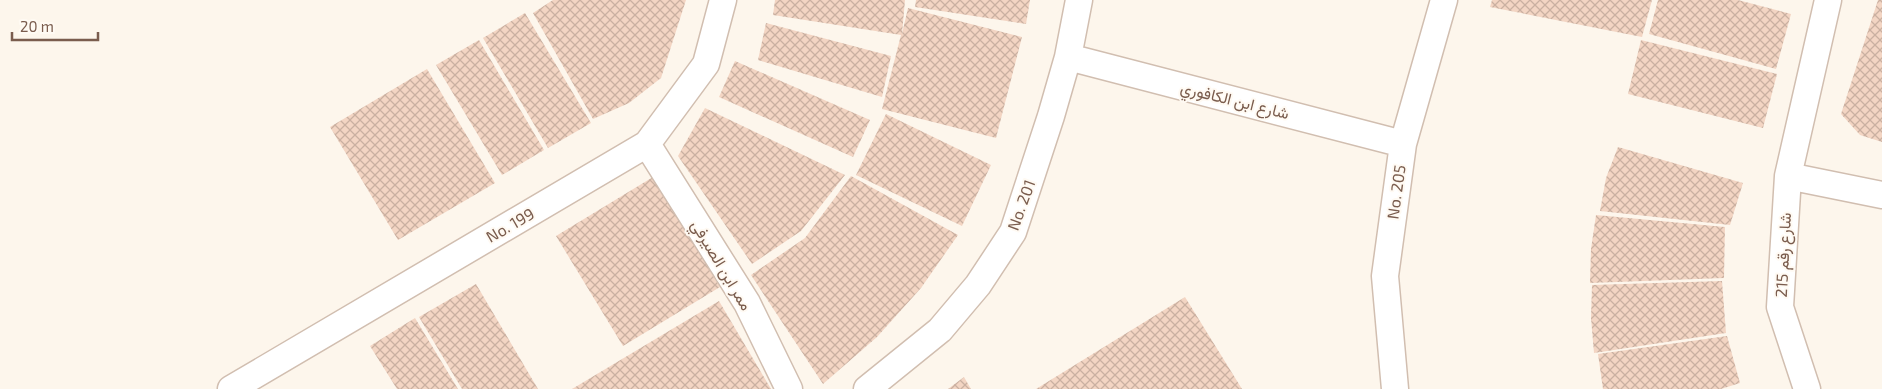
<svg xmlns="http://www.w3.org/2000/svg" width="1882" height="389" viewBox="0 0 1882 389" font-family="'Exo 2',Vazirmatn,sans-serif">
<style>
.building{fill:url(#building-cross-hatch)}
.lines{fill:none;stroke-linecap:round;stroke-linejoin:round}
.minor-casing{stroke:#d1beb0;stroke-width:29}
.minor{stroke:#fff;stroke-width:26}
.labels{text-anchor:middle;stroke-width:4;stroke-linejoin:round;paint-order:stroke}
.street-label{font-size:16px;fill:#7a5c4d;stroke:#fffaf3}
</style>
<defs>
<pattern id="building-cross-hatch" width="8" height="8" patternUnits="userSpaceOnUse" patternTransform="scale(1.25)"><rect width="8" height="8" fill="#f3d5c3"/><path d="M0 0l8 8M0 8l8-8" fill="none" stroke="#cab0a1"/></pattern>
</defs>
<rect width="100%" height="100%" fill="#fdf6ec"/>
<path class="building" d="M553,0H686L661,78L629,103L593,119L533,13Z
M775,0H905L902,34L908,8L1022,37L996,138L882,109L901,35L773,15Z
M916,0H1030L1026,24L915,7Z
M1492,0H1652L1642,37L1490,7Z
M1658,0H1738L1791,14L1776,69L1649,34Z
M1878,0H1882V142L1860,135L1841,114Z
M525,13L591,123L548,148L483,38Z
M766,23L891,56L882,97L758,60Z
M479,40L544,150L502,175L436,65Z
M1641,40L1777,74L1763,128L1628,94Z
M735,61L870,120L853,157L719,97Z
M427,69L495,183L398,240L330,127Z
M705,108L845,175L801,231L752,264L678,156Z
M886,114L991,165L962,226L856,175Z
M1618,147L1743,183L1730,225L1600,211L1606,178Z
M851,176L958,235L921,288L877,337L823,384L751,275L805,238Z
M653,177L720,287L623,346L556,236Z
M1596,215L1725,227L1724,278L1590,283L1591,249Z
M1722,281L1726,333L1594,353L1591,318L1592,285Z
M476,284L538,389H462L419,317Z
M1185,297L1242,389H1036Z
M719,301L771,389H572Z
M415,318L458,389H397L370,346Z
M1727,336L1740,383L1721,389H1603L1598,354Z
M964,377L971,389H948Z"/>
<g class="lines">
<defs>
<path id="minor" d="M1068,57L1403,144
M647,144L747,303L789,389
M1788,176L1882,195
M231,389L647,144L706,64L723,0
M867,389L940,330L978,285L1013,232L1051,116L1068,57L1079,0
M1395,389L1385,276L1403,144L1444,0
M1807,389L1780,307L1788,176L1828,0"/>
</defs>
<use href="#minor" class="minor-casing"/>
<use href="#minor" class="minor"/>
</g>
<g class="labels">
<g class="street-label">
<text transform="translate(1235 100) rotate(14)" y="6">شارع ابن الكافوري</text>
<text transform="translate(1396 192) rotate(-82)" y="6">No. 205</text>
<text transform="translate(1021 205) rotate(-70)" y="6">No. 201</text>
<text transform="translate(510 225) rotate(-30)" y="6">No. 199</text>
<text transform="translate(1783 255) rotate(-87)" y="6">شارع رقم 215</text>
<text transform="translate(722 265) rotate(59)" y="6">ممر ابن الصيرفي</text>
</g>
</g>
<path d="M12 32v8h86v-8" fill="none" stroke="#7a5c4d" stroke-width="2.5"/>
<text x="20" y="32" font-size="15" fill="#7a5c4d" stroke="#fffaf3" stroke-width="4" paint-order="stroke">20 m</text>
</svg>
